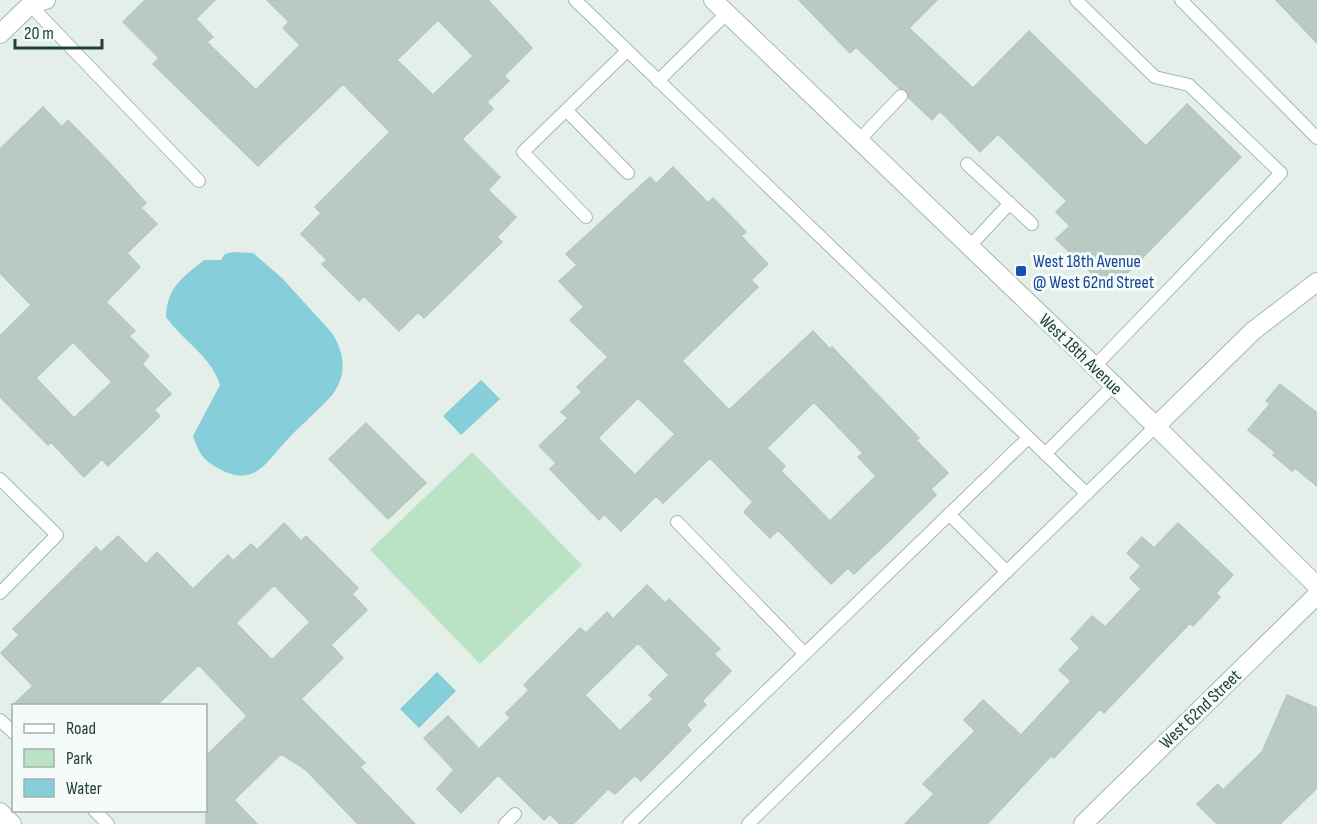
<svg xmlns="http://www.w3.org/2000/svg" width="1317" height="824" viewBox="0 0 1317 824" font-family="'Sofia Sans Condensed',sans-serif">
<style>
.green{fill:#bae2c4}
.water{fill:#86cfda}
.building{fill:#b8cac2;stroke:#b5c9c0;stroke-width:1.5;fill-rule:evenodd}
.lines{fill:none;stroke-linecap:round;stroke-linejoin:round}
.service-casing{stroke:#a5b8b1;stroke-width:14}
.minor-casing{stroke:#a5b8b1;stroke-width:20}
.tertiary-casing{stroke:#a5b8b1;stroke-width:20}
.service{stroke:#fff;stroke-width:12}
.minor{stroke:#fff;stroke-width:18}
.tertiary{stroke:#fff;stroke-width:18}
.transit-dot{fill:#1a4fb4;stroke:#f5fbf8;stroke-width:2}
.labels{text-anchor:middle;stroke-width:6;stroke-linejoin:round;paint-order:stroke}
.transit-label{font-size:18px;fill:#164399;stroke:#f5fbf8;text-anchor:start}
.street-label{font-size:18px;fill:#204339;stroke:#f5fbf8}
</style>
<rect width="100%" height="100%" fill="#e4efe9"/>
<path class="green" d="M472,452L582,565L480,664L370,550Z"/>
<path class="water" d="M233,252L253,253L282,278L332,333C345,353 347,375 333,394C319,410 302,424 287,440C264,465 253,489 216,467C202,459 198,451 193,436L220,385C212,357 183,341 166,317C167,287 182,278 204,260H221L225,254Z
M481,380L500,399L461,435L443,416Z
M437,672L456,691L419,728L400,709Z"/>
<path class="building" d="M145,0H215L196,19L213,37L207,42L256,90L300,45L283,28L289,22L267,0H488L532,48L504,76L509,81L487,102L493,109L462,139L500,177L488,190L516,217L497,237L502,242L424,318L418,312L399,331L364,296L359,301L322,264L327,260L301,234L321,213L315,207L390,132L343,84L258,166L153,64L159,58L123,22ZM438,20L473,56L433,95L397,60Z
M799,0H937L909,28L973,88L1029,31L1146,146L1187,104L1241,157L1110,291L1056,239L1070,226L1056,212L1067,201L998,134L980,152L940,111L932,120L909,98L906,90L899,88L856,47L850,53Z
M1276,0H1317V43Z
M43,107L62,127L68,120L106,159L146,203L141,208L157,224L127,253L140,267L106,302L135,331L129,336L149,356L142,364L171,394L154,410L160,416L108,466L102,459L84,477L51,442L48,445L0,397V336L31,305L0,273V149ZM73,342L112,382L74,418L36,378Z
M673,167L708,203L713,198L746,232L741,236L768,264L751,280L758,287L682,361L729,410L813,331L830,349L832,347L919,438L916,440L948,473L931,489L936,495L886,544L854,574L848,568L831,584L778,530L770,538L744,512L753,502L710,458L663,503L656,496L621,531L604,514L599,520L550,469L556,463L539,446L568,418L561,412L582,392L577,387L608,357L570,320L584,307L559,281L577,265L566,254L650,177L656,184ZM638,398L675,434L635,475L598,438ZM814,402L863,453L858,457L876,476L830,521L781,471L785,466L767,448Z
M1280,384L1317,413V486L1295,468L1292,471L1273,455L1275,452L1248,430L1270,404L1266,401Z
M366,423L426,483L388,519L329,459Z
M284,523L301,541L306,536L358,588L352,594L367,610L331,645L343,658L301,699L365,763L360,767L415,824H358L305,769L281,754L234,800L257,824H206V756L247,716L199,665L157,705H13L33,686L1,653L19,635L13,629L96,547L101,552L118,536L146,564L157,552L193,589L228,555L233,561L251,544L257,550ZM274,585L310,622L272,660L236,623Z
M1178,523L1233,575L1216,593L1220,597L1193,626L1190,623L1104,713L1100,709L1054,758L1051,756L987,824H905L934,794L923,784L975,731L964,720L983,700L1021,735L1071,681L1059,670L1080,648L1071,639L1092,616L1105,627L1141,589L1130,578L1141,566L1127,553L1142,537L1154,548Z
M647,585L665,603L669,599L720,649L714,654L731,671L702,701L706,705L686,725L691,730L641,781L635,775L615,794L608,789L573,824H560L550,814L544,820L498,775L461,813L437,789L454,770L424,738L448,716L479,749L510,718L506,713L529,690L524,685L580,628L586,633L607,612L613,619ZM638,643L669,675L649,695L653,699L620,731L585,695Z
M1287,695L1317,708V788L1280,824H1217L1197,804L1218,784L1223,790L1262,752Z"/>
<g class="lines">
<defs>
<path id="service" d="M575,0L1087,494
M1076,0L1155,77L1189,85L1281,173L1094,367
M1181,0L1317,138
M30,5L199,181
M658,81L727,13
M566,110L628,173
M859,140L901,96
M967,164L1032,224
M586,217L523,152L627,51
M969,247L1010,203
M1045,454L1114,385
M0,479L57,535L0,593
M949,514L1007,572
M677,522L805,654
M0,720L14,733
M94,810L108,824
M505,824L515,814
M629,824L1028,438
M748,824L1155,427"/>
<path id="minor" d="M1155,427L1253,331L1317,282
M0,812L12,824
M1083,824L1317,595"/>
<path id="tertiary" d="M713,0L1114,385L1317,586
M0,34L30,5L46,0"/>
</defs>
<use href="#service" class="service-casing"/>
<use href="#minor" class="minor-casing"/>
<use href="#tertiary" class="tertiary-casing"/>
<use href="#service" class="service"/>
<use href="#minor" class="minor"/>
<use href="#tertiary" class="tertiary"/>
</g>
<rect class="transit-dot" x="1015" y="265" width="12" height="12" rx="3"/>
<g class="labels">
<g class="transit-label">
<text x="1033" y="267">West 18th Avenue<tspan x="1033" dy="21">@ West 62nd Street</tspan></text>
</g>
<g class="street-label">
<text transform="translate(1081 354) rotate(44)" y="6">West 18th Avenue</text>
<text transform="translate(1200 709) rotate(-44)" y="6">West 62nd Street</text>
</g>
</g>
<rect x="12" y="704" width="195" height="108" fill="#f5fbf8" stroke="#a0b1ac" stroke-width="1.5"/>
<rect x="24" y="724" width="30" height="9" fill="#ffffff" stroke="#a0b1ac" stroke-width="1.5"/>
<text x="66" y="734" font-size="18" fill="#204339">Road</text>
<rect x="24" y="749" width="30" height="18" fill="#bae2c4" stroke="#a0b1ac" stroke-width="1.5"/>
<text x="66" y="764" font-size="18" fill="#204339">Park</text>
<rect x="24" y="779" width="30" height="18" fill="#86cfda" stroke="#a0b1ac" stroke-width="1.5"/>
<text x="66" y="794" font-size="18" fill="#204339">Water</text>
<path d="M15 39v9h87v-9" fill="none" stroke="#204339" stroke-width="3"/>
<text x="24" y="39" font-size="18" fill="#204339" stroke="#f5fbf8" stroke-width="4.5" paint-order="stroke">20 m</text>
</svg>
